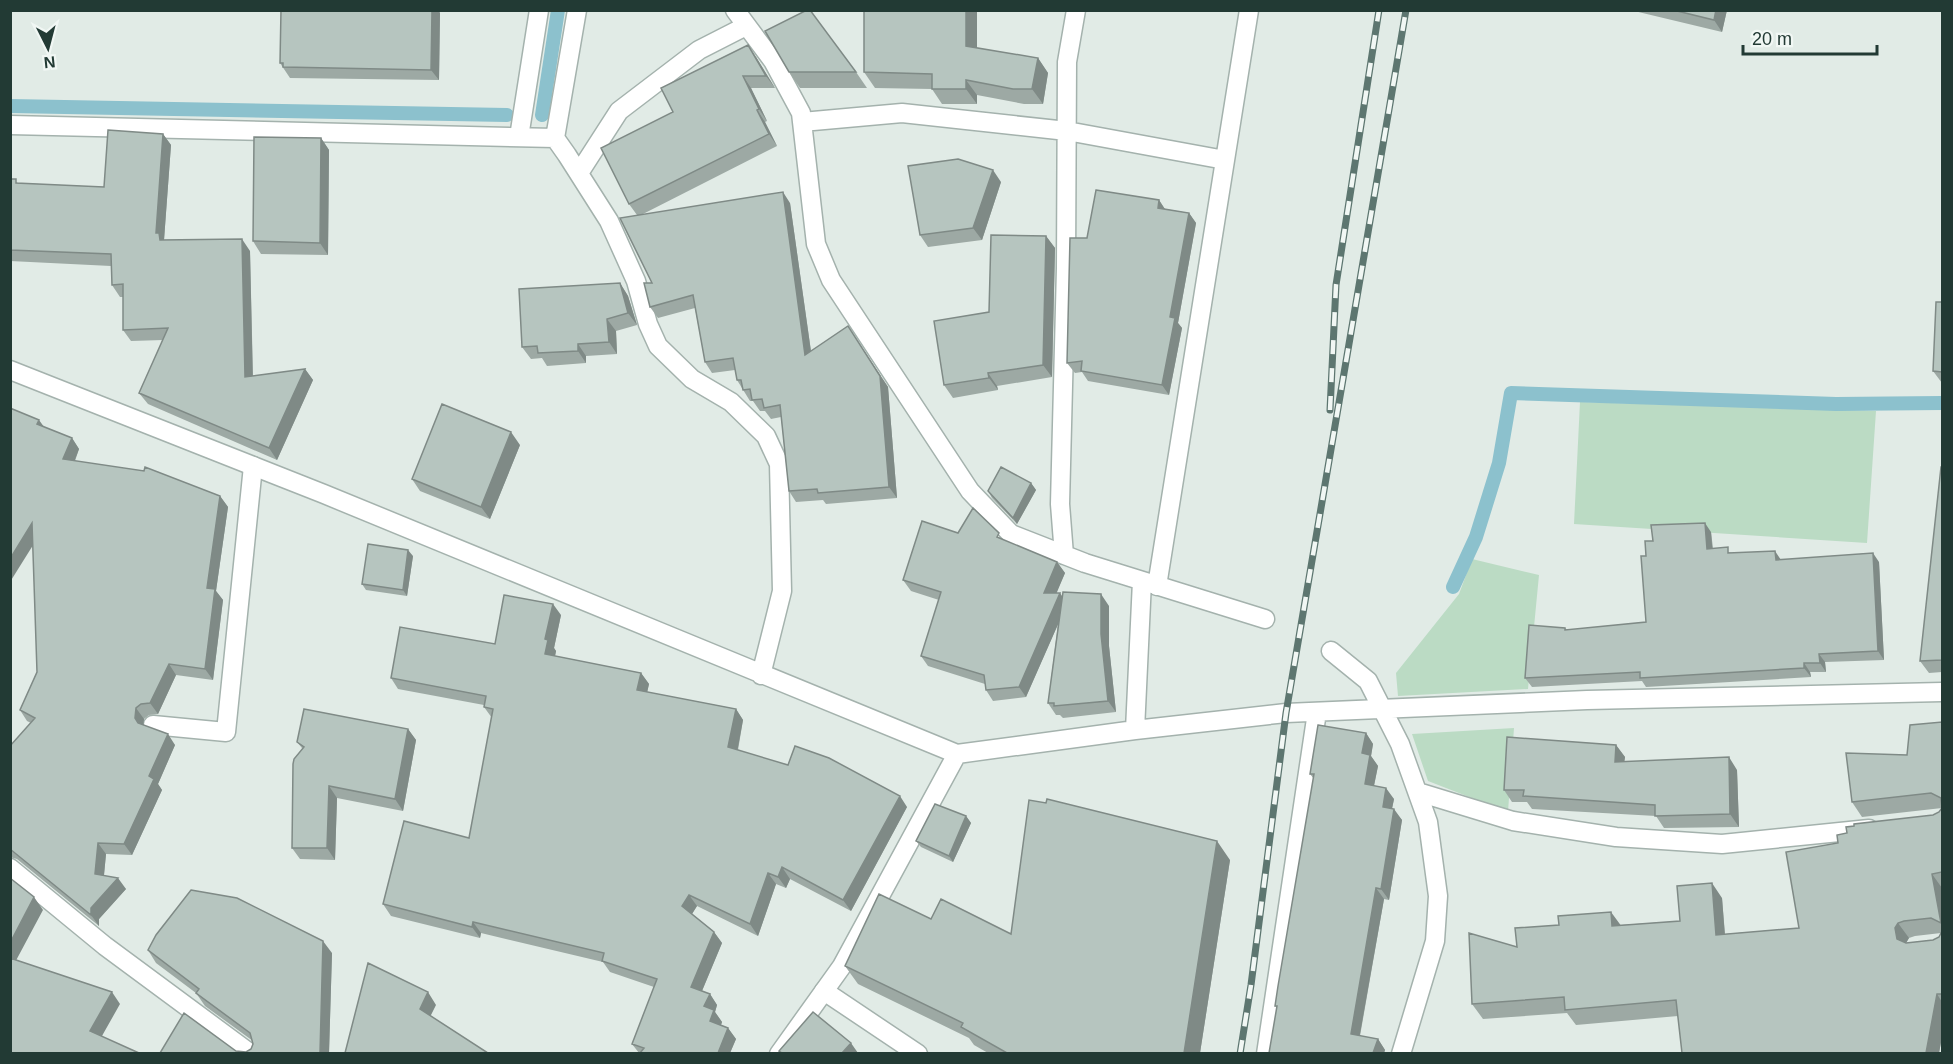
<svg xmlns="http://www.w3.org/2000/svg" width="1953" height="1064" viewBox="0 0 1953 1064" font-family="Arial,sans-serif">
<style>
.green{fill:#bbdbc4}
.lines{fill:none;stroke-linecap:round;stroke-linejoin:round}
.stream{stroke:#8cc1cd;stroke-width:14}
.lane-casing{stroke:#a4b2ad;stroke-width:21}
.street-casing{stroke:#a4b2ad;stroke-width:21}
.lane{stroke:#fff;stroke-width:18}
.street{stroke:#fff;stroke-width:18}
.rail-casing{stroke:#5d7670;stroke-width:7}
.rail{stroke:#f1f7f4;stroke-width:4.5;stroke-dasharray:14;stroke-linecap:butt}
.wall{fill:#9da9a4;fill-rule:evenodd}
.shaded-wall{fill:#7f8a86}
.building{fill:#b6c5bf;stroke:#7f8a86;stroke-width:1.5}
</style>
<rect width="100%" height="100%" fill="#e1ebe6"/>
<path class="green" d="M1580,402L1876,411L1867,543L1574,524Z
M1472,559L1539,575L1528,689L1398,696L1396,673L1459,594Z
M1514,728L1508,812L1428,781L1412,734Z"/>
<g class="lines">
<path class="stream" d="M10,106L507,115
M542,115L558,10
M1453,587L1476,537L1499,463L1511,393L1836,404L1942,403"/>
<defs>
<path id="lane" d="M153,725L226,732L253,466
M824,991L918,1054"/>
<path id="street" d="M577,10L555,138L567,155L609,221L636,281L648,324L658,346L692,379L731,402L766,436L779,464L782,591L761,675
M735,10L773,61L801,113L816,244L831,280L970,491L1011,534L1085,563L1265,619
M802,122L902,113L1067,131L1225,160
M10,125L555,138
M519,137L539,10
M579,173L619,111L699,50L746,26
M10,370L324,494L957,754L1135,730L1286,713L1587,700L1942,692
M1064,555L1060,504L1066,268L1067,62L1076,10
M1157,586L1249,10
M1331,651L1368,681L1400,744L1428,822L1438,896L1435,941L1401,1054
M1135,730L1142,581
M1418,792L1513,821L1616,837L1722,844L1869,829
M10,868L105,946L251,1054
M779,1054L842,966L957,754
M1266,1054L1317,712"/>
</defs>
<use href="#lane" class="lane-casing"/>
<use href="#street" class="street-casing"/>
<use href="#lane" class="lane"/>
<use href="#street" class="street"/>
<defs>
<path id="rail" d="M1330,410L1336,285L1379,10
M1240,1054L1251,985L1286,713L1406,10"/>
</defs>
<use href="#rail" class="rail-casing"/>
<use href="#rail" class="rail"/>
</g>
<path class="wall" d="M281,10H438L440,13L439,80L290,78L280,63Z
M864,10H977V48L1038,58L1048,73L1043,104H1024L977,95V104H942L932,89L875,88L864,72Z
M1630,10H1727L1722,32Z
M756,57L775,88H751L767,121L765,122L777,146L641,215L790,203L811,351L855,337L888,387L897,498L826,504L823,500L796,502L789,491L781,417L771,419L765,411H760L753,401H750L737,380L735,370L712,373L705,362L695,308L658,318L650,307L652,283L637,215L629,204L673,112Z
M789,72H856L867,88H800Z
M163,134L171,145L164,240L250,251L253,376L305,369L313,380L277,460L148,404L139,393L163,340L131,341L123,330V297H120L112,285L111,266L10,261V179L18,183L104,187Z
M321,138L329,150L328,255L261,254L253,241Z
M1001,182L982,240L928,247L920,235Z
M1159,200L1165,209L1189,213L1196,223L1178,323L1182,328L1169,395L1088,381L1082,372L1075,373L1067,363L1087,238Z
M1046,236L1055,248L1052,377L997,386L998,390L953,398L944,385L989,312Z
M620,283L628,296L637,325L616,331L617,354L586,356V363L547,366L542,358L531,359L522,347Z
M1942,302V383L1933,371Z
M44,427L72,438L79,449L75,461L220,496L228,507L216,591L223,600L213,680L176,675L158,714L149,715L144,719L143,724L175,745L158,784L162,790L132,855L106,854L104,875L126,889L99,919V926L17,859L10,857V746L31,723L27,721L20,710L37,672L33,545Z
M520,445L490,519L420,491L412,479Z
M1942,467V672L1929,673L1920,661Z
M1031,483L1036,490L1017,524L992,498L988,491Z
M1711,532L1713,548L1732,553L1781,560L1879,562L1884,660L1825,662L1826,672H1810L1811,677L1646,687L1642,681L1532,687L1525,678L1565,628L1567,630L1646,622L1653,541Z
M958,533L1003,540L1057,562L1065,573L1056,593H1060L1062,597L1109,606V646L1116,712L1063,718L1060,715H1056L1048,703L1058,624L1026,697L993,701L986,690L985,684L928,666L921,656L939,600L911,591L903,580Z
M413,556L407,596L366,590L362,584Z
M561,615L554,648L556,651L555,656L641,673L649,684L647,692L736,709L743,720L738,750L907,807L851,911L790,879L786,888L776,884L758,936L697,906L692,914L714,932L722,943L702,991L710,994L717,1005L715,1012L722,1022L721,1025L728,1028L736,1039L730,1053H639L632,1044L654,987L610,972L603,962L481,933L480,938L391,916L383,904L469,838L492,718L484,707V705L398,689L391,678L495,644Z
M1942,722V1037L1939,1053H1682L1678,1016L1576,1025L1567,1013L1483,1019L1472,1004L1517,947L1620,925L1680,921L1722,898L1725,934L1799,928L1838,843L1933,815L1939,812L1942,808L1862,817L1852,802L1907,755ZM1941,933L1939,937L1933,940L1906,943L1909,938L1915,936Z
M408,729L416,740L403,811L337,798L335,860L300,859L292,848L302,748L297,742Z
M1366,733L1373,744L1371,756L1378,766L1374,786L1394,799L1392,809L1402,820L1389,900L1384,899L1360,1036L1378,1039L1385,1050L1384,1053H1269L1277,1008L1275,1006L1314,779L1310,774Z
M1616,745L1625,757L1624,761L1737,770L1739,827L1664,828L1656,816L1532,809L1527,802H1512L1504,790Z
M966,816L971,823L953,862L921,847L916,841Z
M1230,860L1200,1053H988L974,1045L969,1038L858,984L845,966L931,919L1011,934Z
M148,950L332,953L329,1053H160L236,1051L246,1052L251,1049L253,1044V1041L205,1006L196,993L156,963Z"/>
<path class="shaded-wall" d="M432,10H438L440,13L439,80L431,70Z
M966,10H977V62L966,46Z
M1716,10H1727L1722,32L1714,20Z
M748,45L756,57L775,88L766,76Z
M1038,58L1048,73L1043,104L1032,89Z
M743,76L751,88L767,121L759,109Z
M966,80L977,95V104L966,89Z
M757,110L765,122L777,146L769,134Z
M163,134L171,145L164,240L168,245L160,240L156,233Z
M321,138L329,150L328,255L320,243Z
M993,170L1001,182L982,240L973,228Z
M783,192L790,203L813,366L805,355Z
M1159,200L1166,211L1158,208Z
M1189,213L1196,223L1178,323L1182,328L1169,395L1162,385L1170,317Z
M1046,236L1055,248L1052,377L1043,365Z
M242,239L250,251L253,389L245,377Z
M620,283L628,296L637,325L628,313Z
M607,319L616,331L617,354L609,342Z
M855,337L888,387L897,498L889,487Z
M578,344L586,356V363L578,351Z
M305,369L313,380L277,460L269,448Z
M988,373L997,386L998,390L989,378Z
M39,420L47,431L37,424Z
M511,432L520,445L490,519L481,507Z
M72,438L79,449L71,470L63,459Z
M1031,483L1036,490L1017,524L1013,518Z
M220,496L228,507L216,591L223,600L213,680L205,669L207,588Z
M32,523L40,534L10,582V559Z
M1705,523L1711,532L1713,558L1707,549Z
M408,550L413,556L407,596L403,590Z
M1775,551L1781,560H1776Z
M1873,553L1879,562L1884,660L1878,651Z
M1057,562L1065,573L1052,604L1044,593Z
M1060,593L1067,604L1026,697L1019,687Z
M1101,594L1109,606V646L1116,712L1108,701L1101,634Z
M553,604L561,615L554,648L556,651L553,666L545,654V639Z
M1819,654L1825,662L1826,672L1820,663Z
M1804,663L1810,672L1811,677L1804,668Z
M169,664L176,675L158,714L150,703Z
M641,673L649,684L645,702L637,690Z
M136,708L144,719L143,729L135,718Z
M736,709L743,720L736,758L728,747Z
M408,729L416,740L403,811L395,799Z
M1366,733L1373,744L1371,756L1378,766L1372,795L1365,784L1362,753Z
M168,734L175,745L158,784L162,790L132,855L124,844L149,776Z
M1616,745L1625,757L1623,774L1615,762Z
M1729,757L1737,770L1739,827L1730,814Z
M329,786L337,798L335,860L327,848Z
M1386,788L1394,799L1390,818L1383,807Z
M900,796L907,807L851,911L843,900Z
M1394,809L1402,820L1389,900L1381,889Z
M966,816L971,823L953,862L949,856Z
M1217,841L1230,860L1200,1053H1184Z
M98,843L106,854L103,885L95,874Z
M782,867L790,879L786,888L778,877Z
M768,873L776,884L758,936L750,924Z
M1932,874L1942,888V925L1941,923Z
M118,878L126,889L99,919V926L91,915V908Z
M1712,883L1722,898L1726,950L1716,935Z
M1376,888L1384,899L1358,1045L1351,1034Z
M689,895L697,906L690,917L682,906Z
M34,897L43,910L12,968L10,965V943Z
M1611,912L1622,927L1612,926Z
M473,922L481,933L480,938L472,927Z
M1898,923L1909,938L1906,943L1897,939L1895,928Z
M714,932L722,943L699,998L691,987Z
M323,941L332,953L329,1053H320Z
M112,992L120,1004L98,1043L90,1031Z
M428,992L436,1005L428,1021L420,1009Z
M710,994L717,1005L715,1012L722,1022L718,1033L710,1021L704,1006Z
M1937,994L1942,1002V1037L1939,1053H1926Z
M728,1028L736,1039L730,1053H718Z
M1378,1039L1385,1050L1384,1053H1373Z
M851,1043L858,1053H842Z"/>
<path class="building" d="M281,10H432L431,70L283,67V63H280Z
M807,10H810L856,72H789L765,31Z
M864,10H966V46L1038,58L1032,89H1013L966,80V89H932V74L864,72Z
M1673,10H1716L1714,20Z
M748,45L766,76H743L759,109L757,110L769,134L629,204L601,148L673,112L661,88Z
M108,130L163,134L156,233H159L160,240L242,239L245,377L305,369L269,448L139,393L168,328L123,330V284L112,285L111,254L10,250V179H16V183L104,187Z
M254,137L321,138L320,243L253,241Z
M958,159L993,170L973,228L920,235L908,166Z
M1096,190L1159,200L1158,208L1189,213L1170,317L1175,318L1162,385L1081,371L1082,361L1067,363L1070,238H1087Z
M783,192L805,355L848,326L880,376L889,487L818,493L817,489L789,491L780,405L764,408L762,399L752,400L750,389L743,390L741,380H737L733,358L705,362L693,295L650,307L644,283H652L620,218Z
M991,235L1046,236L1043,365L988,373L989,378L944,385L934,321L989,312Z
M620,283L628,313L607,319L609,342L578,344V351L538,353L537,346L522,347L519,289Z
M1936,302H1942V372L1933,371Z
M442,404L511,432L481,507L412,479Z
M10,408L39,420L37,424L72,438L63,459L144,471L145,467L220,496L207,588L215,589L205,669L169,664L150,703L141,704L136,708L135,718L138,723L168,734L149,776L154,779L124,844L98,843L95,874L118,878L91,908V915L10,849V746L35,718L20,710L37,672L32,523L10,559Z
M1001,467L1031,483L1013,518L988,491Z
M1941,467H1942V660L1920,661Z
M973,508L999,533L997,537L1057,562L1044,593H1060L1019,687L986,690L984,675L921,656L941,592L903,580L922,521L958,533Z
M1705,523L1707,549L1728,547V553L1775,551L1776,560L1873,553L1878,651L1819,654L1820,663H1804V668L1640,678V672L1525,678L1529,625L1565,628V630L1646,622L1641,556H1646L1645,541H1653L1651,525Z
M368,544L408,550L403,590L362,584Z
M1063,592L1101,594V634L1108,701L1054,706V703H1048Z
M504,595L553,604L545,639L548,640L545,654L641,673L637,690L736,709L728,747L788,765L795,746L829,758L900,796L843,900L782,867L778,877L768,873L750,924L689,895L682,906L714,932L691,987L710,994L704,1006L714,1010L710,1021L728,1028L718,1053H640L644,1048L632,1044L657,979L602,961L604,953L473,922L472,927L383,904L404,821L469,838L493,709L484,707L486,696L391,678L400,627L495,644Z
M304,709L408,729L395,799L329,786L327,848H292L293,764L294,759L304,747L297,742Z
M1942,722V872L1932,874L1941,923L1931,918L1904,921L1898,923L1895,928L1897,939L1906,943L1933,940L1939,937L1942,931V994H1937L1926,1053H1682L1676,1000L1565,1010L1564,997L1472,1004L1469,933L1517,947L1515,928L1559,925L1558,916L1611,912L1612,926L1680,921L1677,886L1712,883L1716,935L1799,928L1786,852L1838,843L1837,835L1847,833L1846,827L1854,826V824L1933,815L1939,812L1942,808L1941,798L1931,793L1852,802L1846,753L1907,755L1910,725Z
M1318,725L1366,733L1362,753L1370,755L1365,784L1386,788L1383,807L1394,809L1381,889L1376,888L1351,1034L1378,1039L1373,1053H1269L1277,1006H1275L1278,986L1314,774H1310Z
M1507,737L1616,745L1615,762L1729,757L1730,814L1655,816V805L1523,796L1524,790H1504Z
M1047,799L1217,841L1184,1053H1007L961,1027L963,1023L845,966L879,894L931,919L941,899L1011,934L1029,800L1046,803Z
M935,804L966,816L949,856L916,841Z
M10,878L34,897L10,943Z
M191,890L237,898L323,941L320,1053H160L184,1013L236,1051L246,1052L251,1049L253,1044L250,1033L196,993L199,989L148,950L156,935Z
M10,958L112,992L90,1031L139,1053H10Z
M368,963L428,992L420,1009L488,1053H345Z
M813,1012L851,1043L842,1053H782L779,1051Z"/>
<rect width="1953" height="1064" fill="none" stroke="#223a34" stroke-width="24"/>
<g transform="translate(48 48) rotate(174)" stroke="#f1f7f4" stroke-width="4.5" paint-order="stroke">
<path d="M0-4.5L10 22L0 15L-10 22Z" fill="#223a34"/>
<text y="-9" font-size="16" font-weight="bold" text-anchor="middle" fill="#223a34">N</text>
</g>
<path d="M1743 45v9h134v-9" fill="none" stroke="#223a34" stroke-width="3"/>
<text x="1752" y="45" font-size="18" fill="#223a34" stroke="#f1f7f4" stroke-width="4.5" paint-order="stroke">20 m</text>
</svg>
